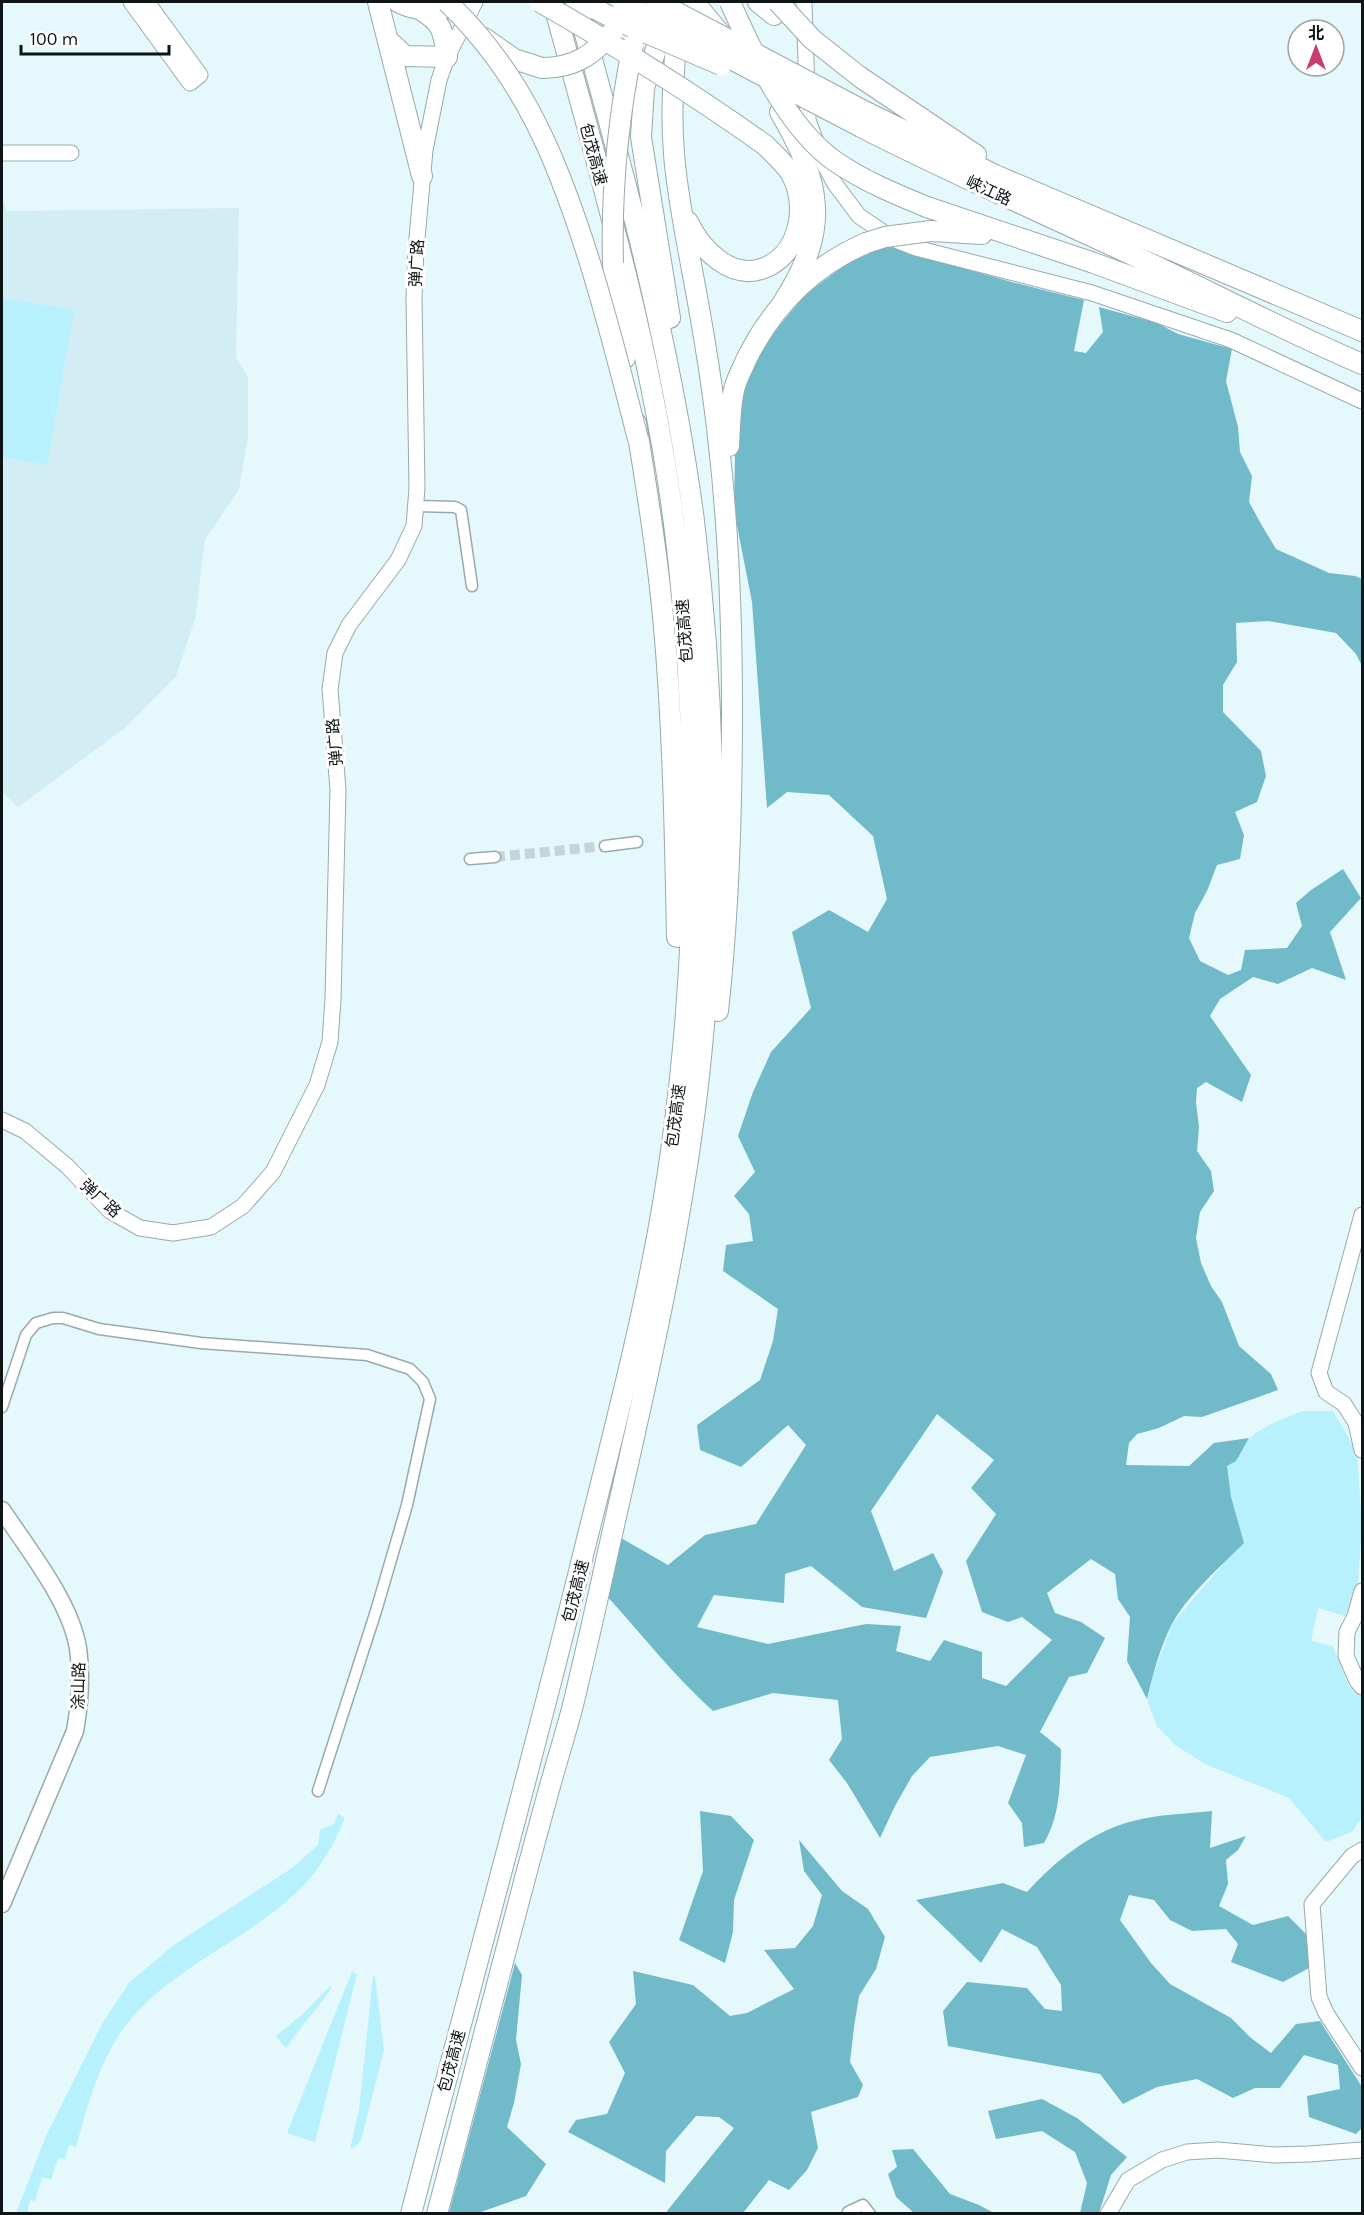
<svg xmlns="http://www.w3.org/2000/svg" width="1364" height="2215" viewBox="0 0 1364 2215" font-family="Karla,'Noto Sans SC',sans-serif">
<style>
.built{fill:#d2eef4}
.green{fill:#b6f1fd}
.forest{fill:#70baca;fill-rule:evenodd}
.lines{fill:none;stroke-linecap:round;stroke-linejoin:round}
.street-tunnel{stroke:#c5d6da;stroke-width:10;stroke-dasharray:10 5;stroke-linecap:butt}
.street-casing{stroke:#98aaae;stroke-width:13}
.secondary-casing{stroke:#98aaae;stroke-width:17}
.primary-casing{stroke:#98aaae;stroke-width:19}
.highway-casing{stroke:#98aaae;stroke-width:22}
.street{stroke:#fff;stroke-width:10}
.secondary{stroke:#fff;stroke-width:15}
.primary{stroke:#fff;stroke-width:16}
.highway{stroke:#fff;stroke-width:20}
.highway-bridge-casing{stroke:#98aaae;stroke-width:22;stroke-linecap:butt}
.highway-bridge{stroke:#fff;stroke-width:20}
.labels{text-anchor:middle;stroke-width:6;stroke-linejoin:round;paint-order:stroke}
.street-label{font-size:16px;fill:#0f1517;stroke:#fff}
</style>
<rect width="100%" height="100%" fill="#e5f8fc"/>
<path class="built" d="M2,197L7,211L239,208L236,357L248,377V437L239,489L205,540L195,619L176,676L125,728L18,807L2,792Z"/>
<path class="green" d="M2,298L74,310L47,465L2,457Z
M1302,1411H1333L1357,1452L1362,1526L1358,1583L1345,1616L1318,1608L1311,1641L1333,1646L1349,1687L1362,1698V1817L1352,1832L1326,1842L1289,1798L1205,1764L1175,1745L1157,1726L1147,1700L1153,1674L1173,1623L1223,1564L1231,1497L1227,1466C1242,1458 1240,1447 1251,1437C1265,1425 1285,1418 1302,1411Z
M338,1814L345,1818C334,1844 320,1870 299,1890C251,1937 184,1962 138,2011C102,2049 90,2098 76,2147L69,2145L65,2159L58,2158L51,2180L42,2177L35,2201L30,2200L27,2213H16L47,2134L103,2022L130,1982L175,1944L292,1868L318,1845L320,1830L334,1824Z
M352,1972L357,1974L315,2142L287,2133Z
M373,1976H375L384,2050L361,2140L356,2146L350,2149L359,2110Z
M330,1986L332,1987C318,2009 300,2027 286,2048L276,2036L304,2013Z"/>
<path class="forest" d="M891,244C954,267 1019,285 1084,300L1074,351L1086,353L1103,332L1099,307L1157,323L1178,334L1232,349L1226,381L1238,427L1240,452L1252,476L1249,502L1261,524L1276,549L1329,573L1355,576L1362,579V666L1356,654L1336,633L1268,621L1236,623L1237,662L1223,685V712L1261,751L1266,776L1257,802L1235,812L1244,835L1240,859L1217,865L1207,891L1195,913L1189,938L1200,961L1228,975L1241,970L1245,950L1287,948L1302,926L1296,903L1311,890L1343,869L1361,898L1330,932L1346,980L1312,968L1278,984L1253,977L1220,999L1210,1016L1251,1075L1242,1102L1206,1082L1197,1088L1196,1102L1199,1127L1197,1151L1211,1171L1214,1191L1200,1212L1196,1238L1201,1263L1211,1286L1222,1302L1239,1346L1271,1374L1278,1390L1202,1417L1184,1416L1159,1428L1137,1434L1129,1443L1126,1465L1189,1466L1214,1443L1249,1438L1236,1461L1227,1466L1231,1497L1244,1543C1222,1565 1186,1597 1172,1624C1160,1647 1153,1674 1147,1699L1127,1661L1130,1617L1118,1599L1115,1574L1091,1559L1047,1593L1055,1613L1081,1622L1105,1638L1087,1673L1069,1677L1040,1732L1061,1749C1060,1782 1061,1814 1044,1843L1024,1847L1022,1823L1008,1803L1026,1755L998,1746L930,1757L912,1776L895,1806L880,1838L847,1783L829,1760L842,1739L838,1700L773,1693L713,1711C673,1675 641,1633 605,1594L621,1538L668,1565L705,1535L756,1524L806,1445L788,1425L741,1467L700,1450L697,1425L760,1380L773,1341L778,1309L723,1271L726,1245L753,1241L749,1214L734,1196L755,1172L738,1136L753,1092L771,1052L811,1008L792,932L829,910L868,932L887,899L873,836L829,795L787,792L767,808L752,602L734,510L735,455L740,406L751,367L779,326L806,294L848,263ZM937,1414L994,1460L971,1488L996,1514L966,1561L982,1612L1008,1622L1022,1617L1052,1640L1006,1686L982,1678V1652L944,1640L930,1661L896,1651L901,1626L866,1624L768,1644L697,1627L714,1595L784,1603L785,1574L811,1566L862,1607L926,1618L943,1572L933,1553L894,1571L871,1511Z
M700,1811L731,1816L754,1840L734,1900L733,1932L725,1963L679,1940L703,1871Z
M1212,1811L1210,1848L1246,1836L1238,1850L1226,1860L1228,1884L1219,1906L1253,1925L1288,1916L1308,1936L1309,1968L1283,1982L1231,1962L1238,1944L1226,1929L1192,1931L1170,1920L1154,1900L1129,1895L1120,1920L1151,1963L1170,1984L1231,2018L1251,2038L1271,2053L1296,2024L1320,2021L1362,2087V2128L1356,2134L1309,2117L1307,2096L1340,2089L1338,2065L1304,2055L1280,2088H1255L1233,2098L1197,2079L1157,2087L1123,2104L1100,2074L948,2046L943,2011L967,1982L1027,1988L1045,2009L1062,2011L1061,1985L1037,1947L1002,1929L981,1963L916,1900L1003,1883L1027,1892C1055,1861 1092,1831 1133,1821C1159,1814 1186,1814 1212,1811Z
M799,1840L842,1891L868,1909L885,1937L876,1969L859,1996L854,2027L850,2062L863,2085L858,2097L811,2112L818,2148L807,2170L789,2190L769,2180L743,2213H668L667,2211L734,2128L719,2117L696,2116L666,2151L665,2183L568,2132L576,2120L607,2114L625,2073L609,2042L636,2004L633,1971L693,1985L730,2016L747,2013L794,1989L764,1950L795,1948L813,1926L822,1895L804,1871Z
M515,1963L522,1975L516,2040L521,2064L514,2103L507,2127L546,2164L526,2196L478,2213H449Z
M1042,2099L1077,2118L1127,2157L1111,2175L1099,2213H1080L1087,2183L1075,2152L1042,2131L996,2139L988,2111Z
M913,2149L950,2194L979,2205L994,2213H914L896,2197L888,2174L897,2167L892,2150Z"/>
<g class="lines">
<path class="street-tunnel" d="M495,857L605,846"/>
<defs>
<path id="street" d="M416,506L455,507L461,510L472,586
M605,846L637,842
M470,859L495,857
M2,1407L26,1335L36,1323L53,1318H63L99,1329L201,1343L367,1355L410,1369L423,1382L430,1399L407,1505L376,1611L318,1791
M848,2212L863,2205L870,2214"/>
<path id="secondary" d="M131,2L190,83L200,75L147,2
M804,2L808,120L824,164L835,184L859,216L893,239L916,248L1092,293L1231,340L1362,401
M2,153H71
M2,1120L25,1131L67,1166L110,1211L140,1228L173,1233L211,1227L243,1206L273,1172L317,1085L330,1042L333,999L338,790L330,689L335,653L349,625L398,560L414,526L417,488L414,297L416,249L425,150L439,80L447,57L475,2
M1362,1215L1319,1373L1326,1392L1344,1404L1356,1423L1362,1450
M1362,1591L1355,1616L1347,1632L1346,1656L1357,1681L1362,1687
M1362,1850L1352,1856L1312,1904L1319,1997L1326,2013L1362,2068
M1108,2214L1128,2180L1162,2160L1187,2152L1218,2150L1274,2155L1309,2154L1362,2150"/>
<path id="primary" d="M2,1510C28,1549 70,1601 78,1648C82,1676 80,1703 75,1731L2,1904"/>
<path id="highway" d="M378,2L422,176
M398,2C417,12 440,13 460,2
M583,2L616,20
M682,2C674,51 670,103 674,154C677,193 685,231 692,270C703,328 713,387 719,446C729,534 732,622 732,710C732,811 729,911 718,1011
M694,2L724,38
M758,2L774,15
M664,23L644,88L641,137L670,318
M484,38L514,59L542,68
M388,40L405,56L447,57C443,32 444,24 421,10
M860,77L976,155
M780,112C822,184 830,229 784,301
M868,113L995,175L1362,331
M861,127C953,174 1047,215 1141,259C1215,294 1287,332 1362,364
M927,207L1094,263L1227,312
M688,222C701,249 731,281 764,268C801,254 809,203 790,172C783,162 774,154 765,145
M931,231L982,234
M613,263L615,294L625,358
M636,423C647,491 658,558 664,627C673,730 675,833 677,937
M729,446C730,428 730,408 734,390C736,380 742,370 746,360C772,307 811,267 866,243
M411,2214C469,1990 531,1768 586,1543C619,1411 654,1279 672,1144C698,954 699,757 679,566C659,373 604,188 553,2
M437,2214C474,2075 509,1935 547,1797C555,1767 564,1739 572,1709C589,1640 604,1569 620,1499C652,1359 683,1219 699,1076C719,894 716,703 694,521C671,344 624,173 576,2"/>
</defs>
<use href="#street" class="street-casing"/>
<use href="#secondary" class="secondary-casing"/>
<use href="#primary" class="primary-casing"/>
<use href="#highway" class="highway-casing"/>
<use href="#street" class="street"/>
<use href="#secondary" class="secondary"/>
<use href="#primary" class="primary"/>
<use href="#highway" class="highway"/>
<defs>
<path id="highway-bridge" d="M447,2C524,75 559,164 590,263C608,321 623,380 638,439
M540,2C617,46 692,93 765,145
M622,2L861,127
M657,2L868,113
M730,2C753,54 788,129 836,162C864,181 895,194 927,207
M778,2L812,39L860,77
M616,20L721,65
M542,68C574,68 594,55 613,31
M866,243L885,237L931,231
M613,263C611,189 618,118 633,45"/>
</defs>
<use href="#highway-bridge" class="highway-bridge-casing"/>
<use href="#highway-bridge" class="highway-bridge"/>
</g>
<g class="labels">
<g class="street-label">
<text transform="translate(594 154) rotate(75)" y="6">包茂高速</text>
<text transform="translate(989 190) rotate(25)" y="6">峡江路</text>
<text transform="translate(416 263) rotate(-87)" y="6">弹广路</text>
<text transform="translate(684 631) rotate(-94)" y="6">包茂高速</text>
<text transform="translate(334 742) rotate(-95)" y="6">弹广路</text>
<text transform="translate(675 1116) rotate(-83)" y="6">包茂高速</text>
<text transform="translate(101 1198) rotate(42)" y="6">弹广路</text>
<text transform="translate(575 1591) rotate(-76)" y="6">包茂高速</text>
<text transform="translate(78 1686) rotate(-89)" y="6">涂山路</text>
<text transform="translate(451 2061) rotate(-75)" y="6">包茂高速</text>
</g>
</g>
<rect width="1364" height="2215" fill="none" stroke="#0f1517" stroke-width="6"/>
<g transform="translate(1316 48)"><circle r="28" fill="#ffffff" stroke="#9fa1a2" stroke-width="1.5"/>
<path d="M0-4.5L10 22L0 15L-10 22Z" fill="#c93d70"/>
<text y="-9" font-size="16" font-weight="bold" text-anchor="middle" fill="#0f1517">北</text>
</g>
<path d="M21 45v9h148v-9" fill="none" stroke="#0f1517" stroke-width="3"/>
<text x="30" y="45" font-size="18" fill="#0f1517" stroke="#ffffff" stroke-width="4.5" paint-order="stroke">100 m</text>
</svg>
